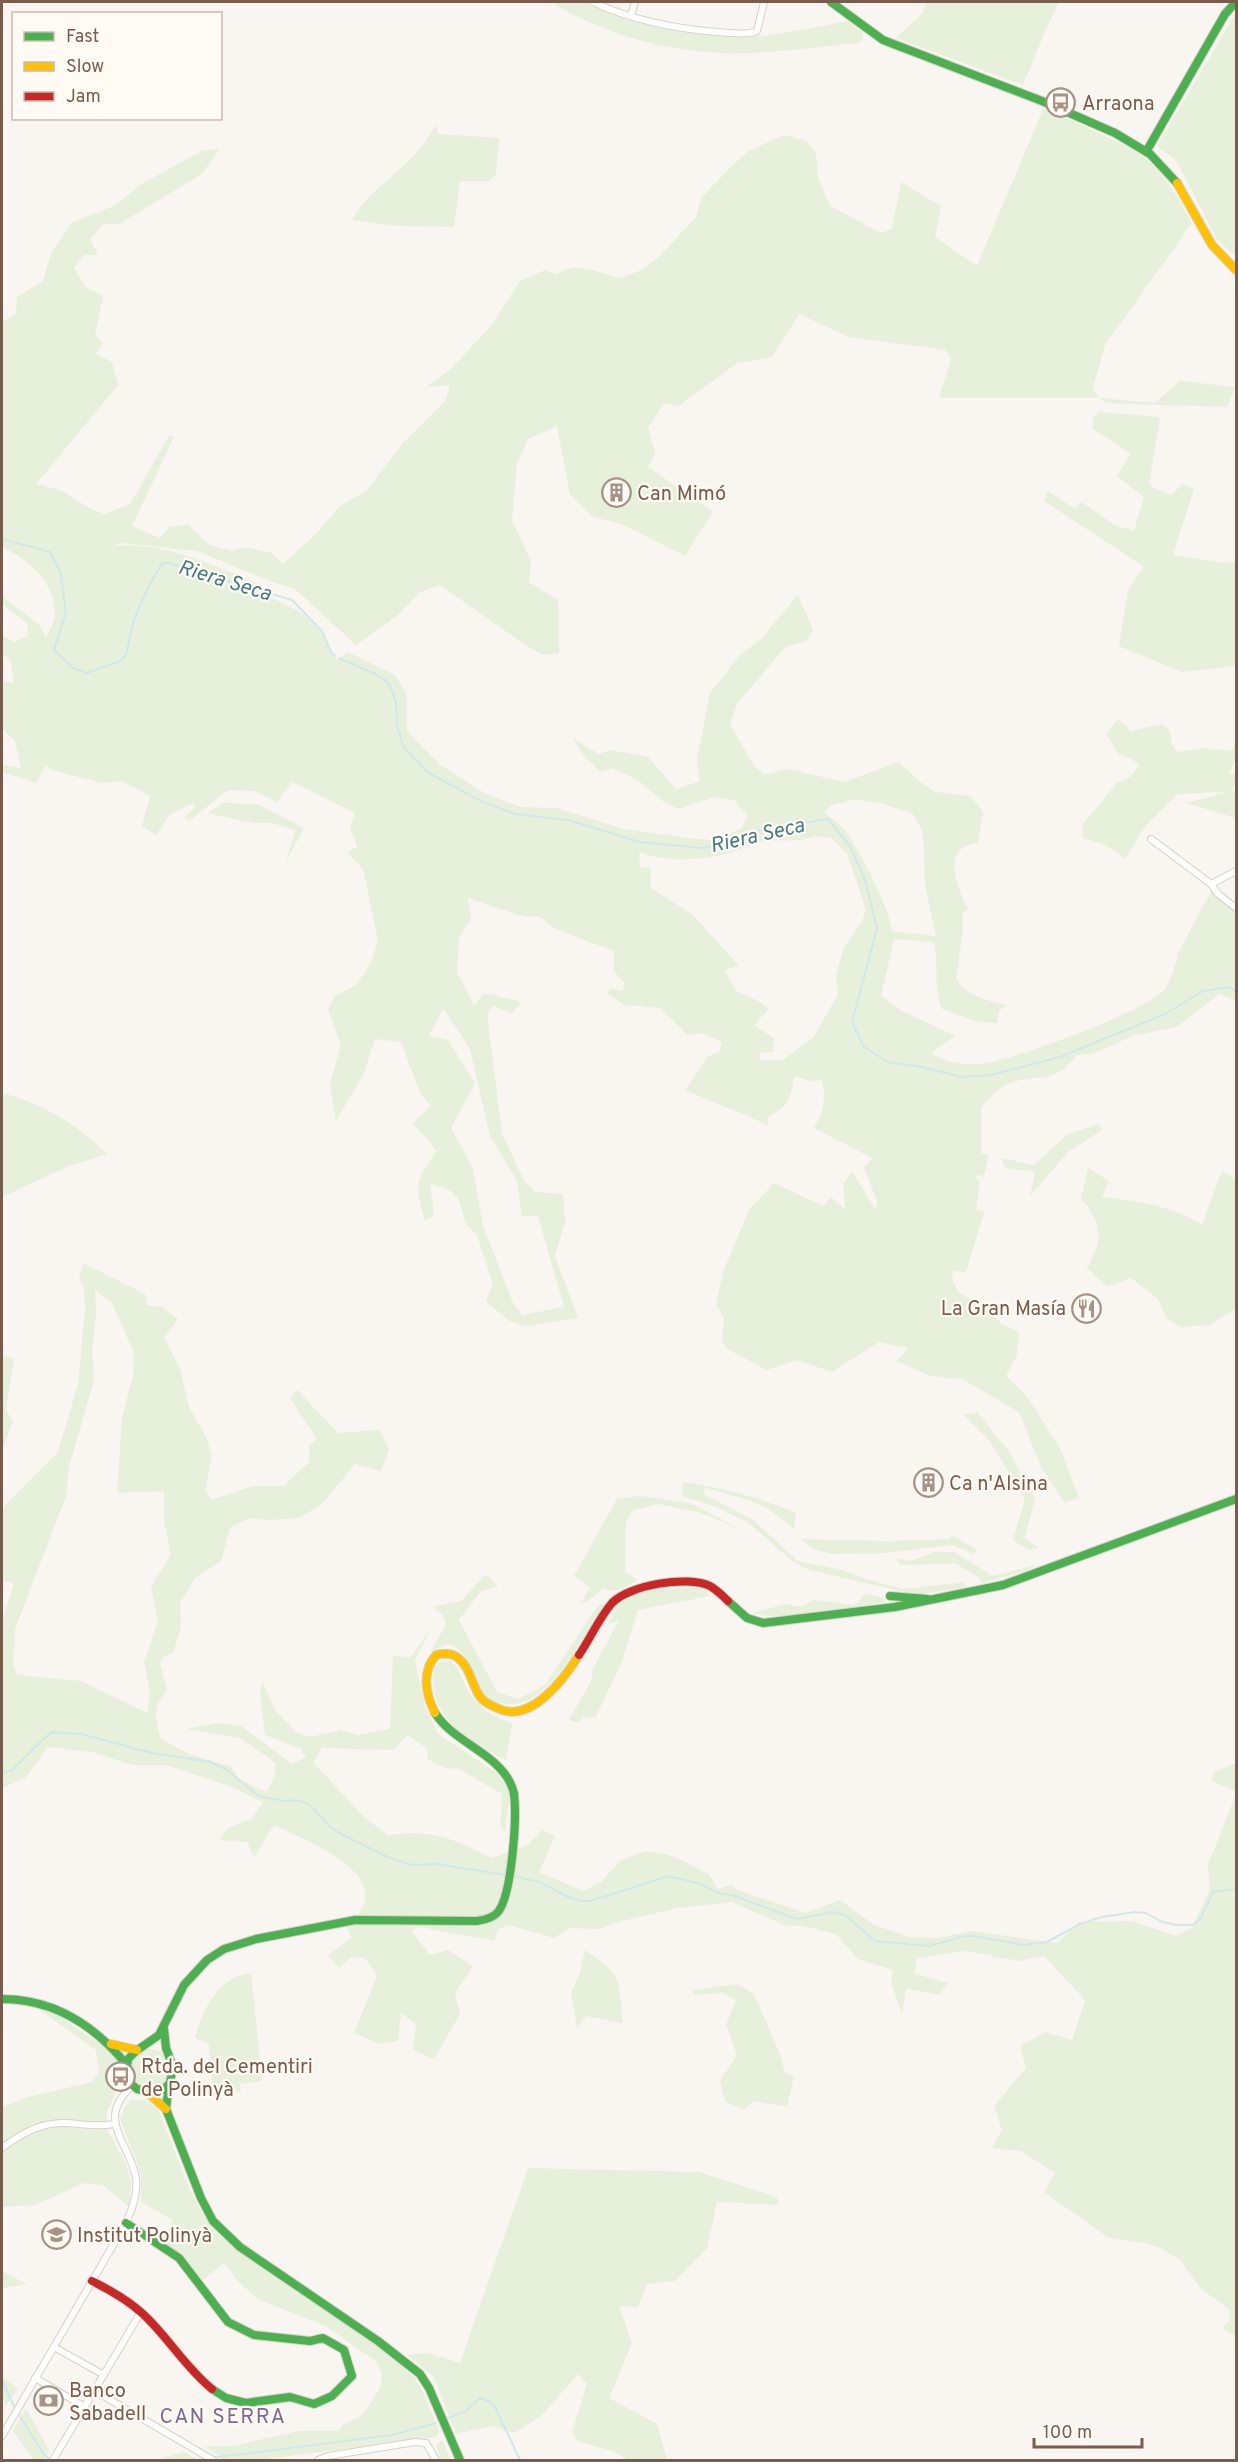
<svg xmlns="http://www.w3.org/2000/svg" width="1238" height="2462" viewBox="0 0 1238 2462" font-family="Overpass,sans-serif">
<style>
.green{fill:#e7f0db;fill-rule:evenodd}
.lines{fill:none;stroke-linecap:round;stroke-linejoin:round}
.stream{stroke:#d0e8ea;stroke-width:2}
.street-casing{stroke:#d7d1cb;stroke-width:8}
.fast-casing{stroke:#d9d2cb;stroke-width:10}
.slow-casing{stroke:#d9d2cb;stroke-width:10}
.jam-casing{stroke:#d9d2cb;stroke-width:10}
.street{stroke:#fefefd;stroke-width:6}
.fast{stroke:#4caf50;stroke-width:8}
.slow{stroke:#ffc107;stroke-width:8}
.jam{stroke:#c62828;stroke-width:8}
.labels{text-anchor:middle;stroke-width:4.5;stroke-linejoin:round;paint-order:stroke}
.poi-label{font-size:20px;fill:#7a5c4d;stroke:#fffaf3;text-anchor:start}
.water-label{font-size:21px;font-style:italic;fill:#437c86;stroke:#fffaf3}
.neighbourhood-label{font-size:21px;letter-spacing:1.5px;fill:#846695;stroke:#fffaf3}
</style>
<rect width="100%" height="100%" fill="#f9f5f0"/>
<path class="green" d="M550,2H583L645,24L688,31L733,35L767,36L848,21L862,32L863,38L860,43C822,46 784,52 746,53C676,55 609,37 550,2Z
M925,2H1059C1045,29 1035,57 1023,85L896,38L924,12Z
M1236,13V257L1217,239L1176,160L1157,146Z
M1044,107L1136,151C1163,170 1177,195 1192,223L1105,345L1093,388L1099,398L1155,403L1180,381L1235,387L1227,407L1106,403L1099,398H939L951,359L945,350L849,337L799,314L772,357L736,364L680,405L664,404L648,427L655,453L648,467L713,512L685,556L622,524L593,517L570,494L557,426L528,439L517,464L512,520L531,562L529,582L558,600L559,653L543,655L524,644L440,585L420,592L398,615L356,645L295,589L269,581L197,551L121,543L109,547C161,539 214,566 261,585L258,593C282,602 305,611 321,632C328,642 328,652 338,660L348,652L395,675L406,693L407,731L439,764L486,794L521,807L556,808L624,829L687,838L714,840L741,829L748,816L734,800L714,797L679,809L665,803L639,781L613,768L601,772L585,757L572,738L599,754L611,750L648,757L676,789L700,781L697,760L710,693L740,655L760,640L798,595L813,630L806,641L785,647L737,704L730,724L753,764L764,775L788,769L844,782L899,762L920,782L936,792L970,796L983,812L978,843C940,846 957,888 968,910L963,912V932L956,978C965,996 989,1001 1006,1005L999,1011L997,1023L975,1021L942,1009C933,987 939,964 934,942L894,939L881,996L902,1011L955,1036L931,1053C944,1062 962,1065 979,1064C1007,1063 1150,1010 1165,989C1171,981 1173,969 1177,960V955L1211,891L1236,910V1001L1219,994L1177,1027L1133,1036L1091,1054L1077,1055C1054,1085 1040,1073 1010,1083C1000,1086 989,1100 981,1107V1153L989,1155L984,1175L975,1176L980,1182L976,1210L984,1212L966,1272L953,1271L952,1279L958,1292L991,1311L1002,1325L1019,1332L1017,1355L1006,1376L1025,1394L1059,1446L1079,1498L1065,1503L1041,1467L1019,1412L964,1380L930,1376L897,1361L908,1348L879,1342L832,1372L797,1360L767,1370L729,1350L722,1342L724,1317L716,1305L723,1272L749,1210L774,1183L823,1206L831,1197L845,1209L843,1183L852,1172L876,1210L877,1201L864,1168L872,1158L814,1128C824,1111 826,1099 822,1080L811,1081L794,1076C791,1099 789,1105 768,1117V1125L685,1090L707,1057L719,1052L722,1042L700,1033L689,1036L660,1008L624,1005L608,994L610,988L623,991L624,983L614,971V951L555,929L539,916L525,917L468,898L471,918L459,938L457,972L474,1006L484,993L522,1002L512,1013L493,1006L487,1014L502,1134L524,1180L535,1192L563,1194L565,1222L555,1256L578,1318L525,1326L510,1321L486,1302L493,1284L477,1235L466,1224L458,1198L449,1190L430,1184L434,1215L425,1221C415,1184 414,1182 437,1151L413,1123L431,1106L420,1093L401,1042L375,1039L363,1075L336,1121L330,1084L341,1045L328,1010L335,996L356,985L371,963L378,940L363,869L347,852L357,847L350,827L355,813L292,782L277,802L255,791L228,790L189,821L184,817L196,807L192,804L170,814L156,835L142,826L150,796L122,781L102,783L51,770L46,765L36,783L2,772V765L21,768L15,741L2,729V681L14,683L10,659L2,654V636L15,642L28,636L27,623L2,604V596L39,625L46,637C49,631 55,622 55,615C56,583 28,559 2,547V322L16,314L17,297L43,281L51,253L71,223L116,205L140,185L202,151L219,149L202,174L119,224H104L90,239L98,255H84L74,268L86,287L103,296L95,335L103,342L96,354L112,362L118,385L36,484L63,491L89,508L104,514L130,504L169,436L174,437L132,526L160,538L169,527L188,525L210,545L232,551L245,547L272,553L283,564L315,535L340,506L366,491L404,442L446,400L450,385L426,387L451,369L489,328L520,281L545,270L555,274L573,267L592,270L621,278L639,271L659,257L696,217L701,198L733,165L750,150L785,135L806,141L816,153L818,177L830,206L881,233L892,229L901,182L941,206L935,237L977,266ZM856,799L883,804L913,814L923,832L925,885L936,936L892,931C891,911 856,842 842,827C837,822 830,817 824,812L832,805ZM814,836L831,838L847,854L866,909L862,922L844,947L836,975L838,994L814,1037L783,1060H760L759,1053L773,1052L774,1038L754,1025L769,1009L760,1002L735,990L725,970L739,966L693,915L651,888V868L640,867L639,852C665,863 702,860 730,853C740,850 750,844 760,842C780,837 792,845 814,836ZM443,1008L470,1049L490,1136L517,1181L522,1216H538L564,1307L522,1315L513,1303L483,1226L473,1168L451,1128L475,1083L448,1040L429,1036Z
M435,125L439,134L499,138L496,175L488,181H460L454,227L399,226L352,220C372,183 418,165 435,125Z
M1099,412L1160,417L1149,483L1155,489L1171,495L1183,484L1194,489L1173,555L1224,563L1234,562L1236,556V666L1182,672L1119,646L1128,591L1143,566L1044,501L1048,491L1075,509L1082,502L1114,525L1134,531L1144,497L1117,476L1131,454L1092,428L1093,418Z
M1118,719L1131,731L1162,724L1170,731L1172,745L1177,752L1204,748L1231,751L1236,740V758L1228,774L1236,775V783L1232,791H1236V818L1186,803L1227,792L1178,794L1146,825L1125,859L1104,844L1083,838L1082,825L1117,783L1130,777L1139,765L1131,758L1119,754L1106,734Z
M223,803L257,804L304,828L286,862L295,830L272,823H252L208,813Z
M2,1093C41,1103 79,1125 107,1154L69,1166L2,1197Z
M1099,1124L1102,1130L1068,1152L1030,1196L1035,1172L1005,1168L1001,1158L1034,1165L1068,1134Z
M1088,1168L1109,1181L1102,1197C1139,1201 1169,1206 1202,1224L1222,1171L1235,1178L1236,1176V1308L1210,1325L1181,1327L1167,1319L1158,1299L1131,1278L1107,1287L1087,1268C1103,1241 1103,1222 1081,1199Z
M83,1263L145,1294L147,1305L162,1307L178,1319L164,1338L180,1369L189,1407L206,1437L212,1456L205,1490L211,1500L253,1486H284L309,1462V1445L317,1439L290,1398L297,1390L338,1433L379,1430L389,1449L381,1471L355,1464L322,1504L299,1518L269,1520L249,1518L230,1528L221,1561L196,1577L180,1603L181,1628L173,1653L164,1656L160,1664L167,1691C152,1706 155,1719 161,1739L189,1754L231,1767L240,1780L267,1792L275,1774L276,1763L240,1738L187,1729L217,1723L241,1726L292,1764L306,1757L301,1749L265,1735L260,1693L262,1681L275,1710L297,1733L310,1737L340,1730L359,1735L390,1729L393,1655L410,1658L431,1628L415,1661L425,1706L438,1734L497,1773L510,1791L505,1832L500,1826L502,1794L457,1768L447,1769L427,1759L428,1749L407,1735L394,1750L322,1748L313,1762L364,1817L388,1835C432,1828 454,1839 492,1858L528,1845L542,1830L555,1836L539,1872L583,1891L601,1882L620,1861L645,1851L666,1854L686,1862L709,1875L718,1889L731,1885L737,1890L806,1913L840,1900L874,1925L910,1937L937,1938L971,1931L1057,1943L1079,1922L1132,1921L1176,1936L1192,1928L1210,1889L1208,1865L1236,1794V2337L1222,2328L1230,2320L1229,2309L1201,2289L1180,2260L1161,2248L1145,2243L1109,2238L1044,2192L1055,2173L1021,2151L992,2148L1002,2130L994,2106L1026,2068L1020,2046L1045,2032L1072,2040L1085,2000L1044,1956L1019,1961L965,1951L917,1958L915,1974L948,1983L939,1995L906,1988L902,2013L891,1983L893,1970L858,1959L836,1934L808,1927L784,1925L732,1902L678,1908L622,1921L599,1929L569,1928L554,1938L509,1925L499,1929L494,1941L420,1927L411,1930L430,1955L448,1950L473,1966L455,1993L460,2014L434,2059L413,2050L416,2024L401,2013L398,2041L380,2044L354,2033L377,1976L365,1958L351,1957L339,1968L328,1955L352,1938L347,1929C352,1922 360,1914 363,1906C380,1867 300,1838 274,1825L254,1857L247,1842L220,1840C226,1826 236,1824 251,1820L263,1802L232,1787L166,1765H133L92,1752L48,1747L25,1778L2,1788V1622L14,1583L2,1580V1513L4,1506L58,1452L78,1384L85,1310L84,1287L79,1279ZM95,1290L112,1303L134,1353L133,1376L122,1418L117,1493L164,1491V1521L171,1555L151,1587L158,1621L144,1662L150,1692L147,1713L81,1681L17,1675L13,1665L15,1629L66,1496L69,1467L94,1380L92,1351L96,1314Z
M2,1355L14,1359L6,1410L13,1421L2,1451Z
M977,1412L1008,1450L1035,1498L1025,1538L1039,1548L1029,1550L1013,1540L1025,1500L989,1440L964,1415Z
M683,1482C721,1487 760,1498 796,1513L794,1530C766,1501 742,1498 705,1488L703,1494L752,1519L798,1561L842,1570L868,1580L904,1589L963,1582L966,1587L918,1595L809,1570L792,1561L750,1524L719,1508L682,1496Z
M640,1496L690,1503L744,1531L702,1513L659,1504L632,1511L626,1521L625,1572L638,1580L617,1591L603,1589L589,1600L580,1604L590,1588L574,1576L617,1499Z
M952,1535L977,1550L974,1554L952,1545L886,1553L833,1554L812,1549L801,1539L886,1541L950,1539Z
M935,1552H954L993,1576L1036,1565L1025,1571L982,1583L980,1578L956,1564L901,1565L895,1558L910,1561Z
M484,1576H489L498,1587L481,1591L459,1620L497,1692L518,1699L545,1685L598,1606L606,1603C586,1632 547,1711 506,1704C499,1703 490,1700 485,1695C470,1677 473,1653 448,1644L430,1652L446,1625L443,1615L433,1607L461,1601Z
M695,1588L705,1590L710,1596L638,1610L621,1664L595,1718L583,1716L579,1723L569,1720L591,1681L593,1668L619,1621L608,1624C612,1618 615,1608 620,1603C634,1589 675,1588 695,1588Z
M865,1594L883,1598L886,1602C849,1607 788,1623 753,1613L786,1604L800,1607L814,1600L855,1605Z
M451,1661C459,1669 460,1676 465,1685C476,1706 490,1716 512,1723L506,1760C467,1739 428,1719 434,1668L441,1662Z
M1236,1763V1792L1211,1781L1214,1772Z
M585,1950C622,1974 619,1980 623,2023L586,2016L577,2027L571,1993L580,1972Z
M251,1973L262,2081L240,2084L241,2092L212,2084L209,2044L197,2039L195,2036C204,2008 218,1977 251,1973Z
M738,1984L754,1994L780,2054L785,2073L794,2076L787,2107L754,2101L743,2110L725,2102L720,2081L737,2055L726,2025L736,2000L723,1993L693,1995V1990Z
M37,2008L54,2013L113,2053L119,2068L117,2090L107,2111V2123C63,2123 40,2117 2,2144V2107L24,2098L92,2082L99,2072L96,2050Z
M129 2069a20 20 0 1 1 40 0a20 20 0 1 1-40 0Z
M131,2100H146L158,2109L190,2190L204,2216L220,2235L251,2259L389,2355L411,2373L423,2392L439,2431L436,2437L257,2460H224L205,2446H232L299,2431H339L342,2425L358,2418L369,2406L380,2388L382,2374L377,2362L324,2325L257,2299L237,2280L224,2263L203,2280L182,2256L160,2242L173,2220L141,2202V2174L120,2119L124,2108Z
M62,2126L93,2130L106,2128L126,2164L131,2182L129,2207L103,2185L83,2183L36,2205L2,2207V2150L32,2132Z
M528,2168L699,2172L777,2197L778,2205L717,2202L707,2248L675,2281L647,2284L638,2307L619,2306L632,2343L609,2398L657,2424L667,2460H629L613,2451L577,2441L572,2432L587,2384L578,2374L542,2415L515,2433L492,2426L456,2434L434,2377L407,2355L428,2353L460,2363Z
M2,2271L27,2284L2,2288Z
M2,2377L18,2388L6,2406L2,2396Z
M26,2408L49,2451L44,2460H33L13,2431Z
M442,2440L451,2460H441L436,2445Z
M184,2452L197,2460H156Z"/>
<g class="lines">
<path class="stream" d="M2,539L50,552L60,571L66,612L54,650L73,668L87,673L121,661L126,654L134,619L149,586L162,563H168L292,600L322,631L331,652L335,655
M339,658L375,674L389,683L396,702L397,726L403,746L427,772L483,802L515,814L568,820L640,842L701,848L721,845L755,831L828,819L850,846L866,883L877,929L852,1022L864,1047L888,1062L922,1067L962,1077L991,1075L1060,1057L1165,1014L1203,991L1230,987L1236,992
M2,1773L12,1770L51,1732L81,1734L152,1753L211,1762L227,1770L259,1796L284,1801L297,1800L306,1803L314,1809L327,1824L339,1833L388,1857L412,1865L437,1864L505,1875
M512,1876L540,1882L568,1897L581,1901H590L669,1876L701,1884L721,1894L732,1895L797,1919L834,1912L845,1915L875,1941L930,1946L964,1936H974L1023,1945L1047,1942L1080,1924L1102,1917L1135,1912L1146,1913L1162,1922L1176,1925H1193L1201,1918L1213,1892L1236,1889
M2,2381L15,2408
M18,2413L42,2452L50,2460
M448,2418L466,2411L480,2398L493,2403L520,2460
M211,2458L392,2435L436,2423
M196,2460L206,2459"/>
<defs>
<path id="street" d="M593,2C635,22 683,30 729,33C738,33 749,35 757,31L764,2
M631,16L635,2
M1151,839L1211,884L1236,871
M1211,884L1218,894L1236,908
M2,2148C19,2135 40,2123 62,2123C82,2123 93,2128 114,2124
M54,2347L104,2375
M35,2378L85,2407
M95,2391L213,2460
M2,2436L126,2223C132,2209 138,2194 136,2178C129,2141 95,2120 132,2086
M53,2460L141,2312
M318,2460L328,2456L415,2442L426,2443L436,2460"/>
<path id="fast" d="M831,2L883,40L1042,101L1115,133L1150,154L1177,183
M1146,152L1225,14L1236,2
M890,1596L927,1599
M728,1601L747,1618L763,1623L895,1607L1003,1585L1236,1499
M2,1999C53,1999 94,2025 126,2064
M164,2029L166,2048L173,2067L170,2083L163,2090L155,2093L137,2089L130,2083L126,2075L128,2059L136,2051L159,2035L184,1985L207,1960L224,1949L256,1939L355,1920L477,1921C484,1920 493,1918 498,1912C512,1895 517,1817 514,1794C513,1788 510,1782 507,1777C489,1750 453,1741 435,1713
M169,2084L166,2109L201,2198L213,2221L240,2247L378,2341L420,2374L429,2388L460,2460
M126,2223L179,2258L228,2322L254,2335L310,2341L323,2338L344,2350L352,2376L332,2396L314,2404L290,2397L246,2403L226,2398L212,2389"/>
<path id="slow" d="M1177,183L1212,245L1236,270
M435,1713C426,1695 421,1672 436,1655C444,1653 452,1653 458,1658C471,1668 472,1687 481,1698C485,1703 491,1705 497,1708C530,1725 564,1679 579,1655
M111,2044L137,2050
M148,2093L166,2109"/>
<path id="jam" d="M579,1655C590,1639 599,1618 612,1603C629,1585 688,1575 710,1586C717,1590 723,1596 728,1601
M92,2281C110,2290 128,2300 143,2314C168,2337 185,2367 212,2389"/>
</defs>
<use href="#street" class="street-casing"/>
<use href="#fast" class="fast-casing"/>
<use href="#slow" class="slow-casing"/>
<use href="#jam" class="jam-casing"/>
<use href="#street" class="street"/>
<use href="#fast" class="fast"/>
<use href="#slow" class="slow"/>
<use href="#jam" class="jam"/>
</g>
<defs>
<symbol id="bus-ring" viewBox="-11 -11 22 22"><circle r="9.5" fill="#fffaf3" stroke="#a69286" stroke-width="1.5"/><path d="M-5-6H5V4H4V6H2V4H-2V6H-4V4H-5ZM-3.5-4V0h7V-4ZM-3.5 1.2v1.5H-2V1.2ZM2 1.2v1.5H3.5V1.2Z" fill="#a69286"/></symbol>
<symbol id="building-ring" viewBox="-11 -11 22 22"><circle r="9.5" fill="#fffaf3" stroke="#a69286" stroke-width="1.5"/><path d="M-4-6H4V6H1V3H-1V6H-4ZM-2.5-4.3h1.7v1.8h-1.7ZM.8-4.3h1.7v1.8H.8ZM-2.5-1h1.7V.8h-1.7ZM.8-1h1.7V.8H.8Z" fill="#a69286"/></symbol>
<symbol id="restaurant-ring" viewBox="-11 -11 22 22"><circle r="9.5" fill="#fffaf3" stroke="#a69286" stroke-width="1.5"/><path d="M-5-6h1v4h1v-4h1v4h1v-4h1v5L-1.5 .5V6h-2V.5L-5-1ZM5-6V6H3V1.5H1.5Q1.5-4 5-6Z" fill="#a69286"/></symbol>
<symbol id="school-ring" viewBox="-11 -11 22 22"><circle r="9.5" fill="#fffaf3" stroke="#a69286" stroke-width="1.5"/><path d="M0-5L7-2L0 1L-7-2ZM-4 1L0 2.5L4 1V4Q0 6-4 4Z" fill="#a69286"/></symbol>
<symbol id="bank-ring" viewBox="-11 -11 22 22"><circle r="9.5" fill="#fffaf3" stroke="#a69286" stroke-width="1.5"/><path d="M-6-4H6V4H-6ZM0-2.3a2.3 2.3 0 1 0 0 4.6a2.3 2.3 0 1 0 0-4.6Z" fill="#a69286"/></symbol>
</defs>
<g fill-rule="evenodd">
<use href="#bus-ring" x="1044" y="86" width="33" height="33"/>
<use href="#building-ring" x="600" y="476" width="33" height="33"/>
<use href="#restaurant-ring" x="1070" y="1292" width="33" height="33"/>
<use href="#building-ring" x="912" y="1466" width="33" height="33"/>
<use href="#bus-ring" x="104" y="2060" width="33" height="33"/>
<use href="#school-ring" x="40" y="2218" width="33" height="33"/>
<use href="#bank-ring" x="32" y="2384" width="33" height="33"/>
</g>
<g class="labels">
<g class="poi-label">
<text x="1082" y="110">Arraona</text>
<text x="637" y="500">Can Mimó</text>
<text x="1066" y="1315" text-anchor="end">La Gran Masía</text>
<text x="949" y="1490">Ca n'Alsina</text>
<text x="141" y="2073">Rtda. del Cementiri<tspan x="141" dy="23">de Polinyà</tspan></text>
<text x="77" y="2242">Institut Polinyà</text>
<text x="69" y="2397">Banco<tspan x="69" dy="23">Sabadell</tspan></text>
</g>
<g class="water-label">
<text transform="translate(225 580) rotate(17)" y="7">Riera Seca</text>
<text transform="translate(757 835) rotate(-13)" y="7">Riera Seca</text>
</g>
<g class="neighbourhood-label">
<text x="223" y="2423">CAN SERRA</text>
</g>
</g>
<rect width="1238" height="2462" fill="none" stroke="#7a5c4d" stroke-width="6"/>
<rect x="12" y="12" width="210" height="108" fill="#fffaf3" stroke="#cabbb1" stroke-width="1.5"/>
<rect x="24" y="32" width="30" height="9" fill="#4caf50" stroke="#cabbb1" stroke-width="1.5"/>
<text x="66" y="42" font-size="18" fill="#7a5c4d">Fast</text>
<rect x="24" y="62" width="30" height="9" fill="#ffc107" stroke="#cabbb1" stroke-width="1.5"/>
<text x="66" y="72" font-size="18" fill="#7a5c4d">Slow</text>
<rect x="24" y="92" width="30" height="9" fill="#c62828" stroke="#cabbb1" stroke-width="1.5"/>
<text x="66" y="102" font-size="18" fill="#7a5c4d">Jam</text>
<path d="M1034 2438v9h108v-9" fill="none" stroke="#7a5c4d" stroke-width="3"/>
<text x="1043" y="2438" font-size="18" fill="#7a5c4d" stroke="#fffaf3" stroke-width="4.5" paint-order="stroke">100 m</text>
</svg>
